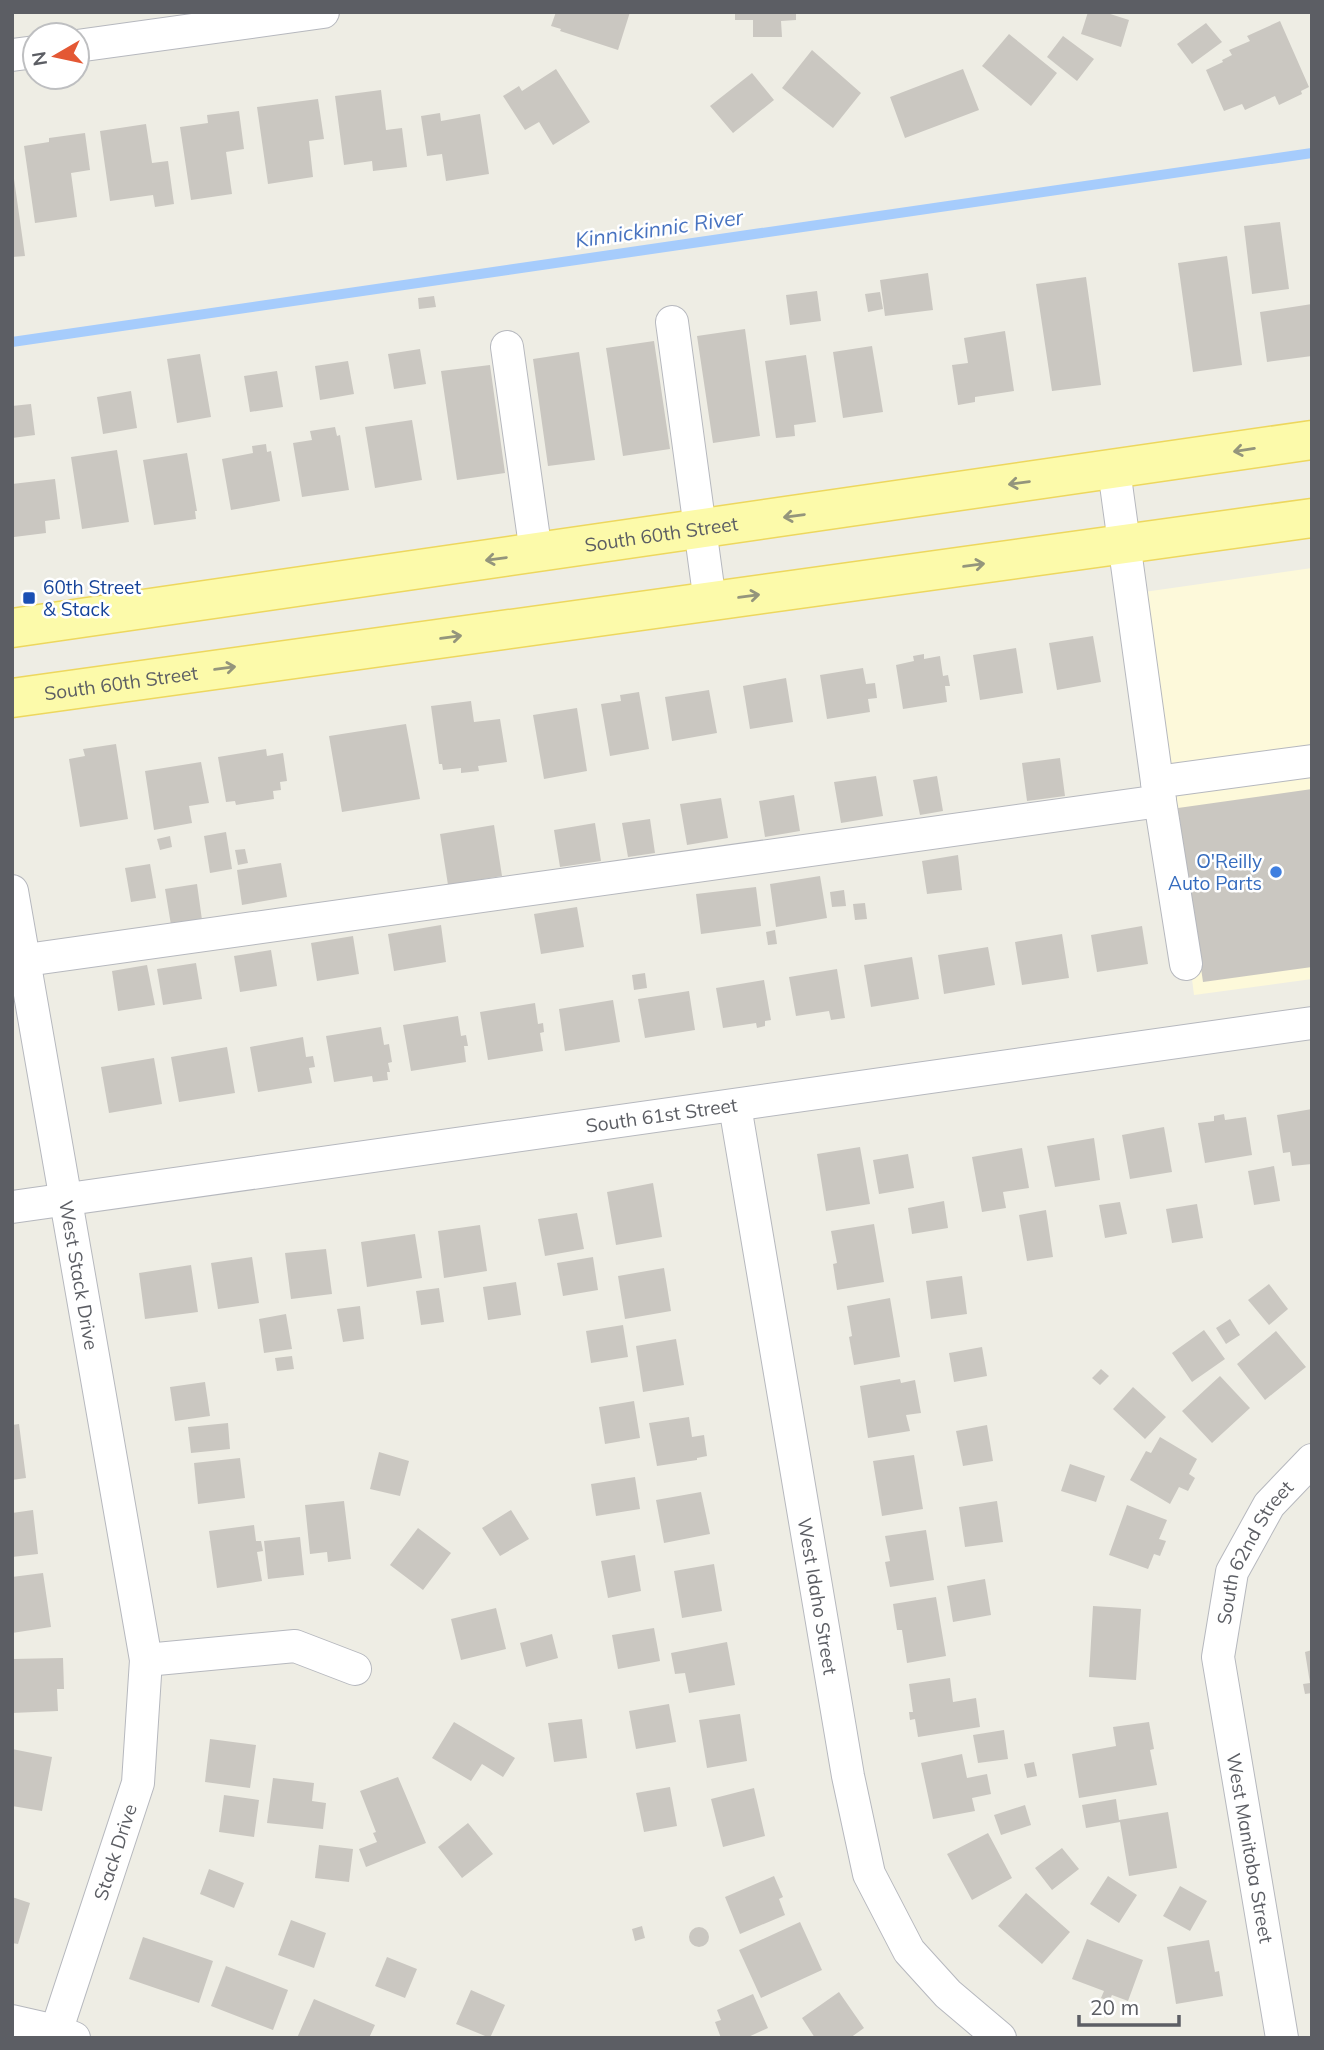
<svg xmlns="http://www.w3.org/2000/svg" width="1324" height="2050" viewBox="0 0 1324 2050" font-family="Mulish,sans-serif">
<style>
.commercial{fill:#fdf9da}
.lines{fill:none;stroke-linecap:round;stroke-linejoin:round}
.stream{stroke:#a6ccfc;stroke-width:10}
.building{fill:#cac7c1}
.minor-casing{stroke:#b6b8be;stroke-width:34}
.major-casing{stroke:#edd75e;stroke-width:41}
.minor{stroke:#fff;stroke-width:32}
.major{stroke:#fcfaaa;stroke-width:38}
.oneway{stroke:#94957c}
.transit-dot{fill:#1a4fb4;stroke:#fff;stroke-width:2.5}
.shop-dot{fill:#3f7fe0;stroke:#fff;stroke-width:2.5}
.labels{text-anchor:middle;stroke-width:5;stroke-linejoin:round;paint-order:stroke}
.street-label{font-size:19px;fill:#5c5e64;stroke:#fff}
.transit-label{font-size:19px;fill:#164399;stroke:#fff;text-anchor:start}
.shop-label{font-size:19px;fill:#366cbe;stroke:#fff;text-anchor:end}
.water-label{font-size:21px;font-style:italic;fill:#4873c0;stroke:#fff}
</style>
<rect width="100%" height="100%" fill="#eeede4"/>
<path class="commercial" d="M1312,568V979L1194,995L1144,592Z"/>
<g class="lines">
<path class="stream" d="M12,342L1312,153"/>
</g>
<path class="building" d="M556,12H630L618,50L560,31L561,29L551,26Z
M735,12H796V20L781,21L782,37H753V20H735Z
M1088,12H1104L1129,20L1121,47L1081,34Z
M1280,21L1309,87L1301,91L1302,94L1279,105L1275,96L1245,110L1242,104L1224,111L1206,70L1223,62L1222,60L1232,55L1229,50L1250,41L1247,36Z
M1206,23L1222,42L1192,64L1177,44Z
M1009,34L1057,73L1031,106L982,66Z
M1063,36L1094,59L1077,81L1047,57Z
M812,50L861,93L833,128L782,88Z
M556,69L590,122L553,145L539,122L525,130L503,96L519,86L522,91Z
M963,69L979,110L905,138L890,97Z
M752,73L774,100L733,133L710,106Z
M381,90L386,130L402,128L407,167L373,171L372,161L344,165L335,96Z
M318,99L324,139L309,141L313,177L268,184L257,107Z
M239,111L244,149L226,152L232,194L191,200L180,127L208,123L207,115Z
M440,113L441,121L480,114L489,174L446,181L442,154L427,156L421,116Z
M146,124L152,163L168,161L174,204L155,207L153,195L110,201L100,131Z
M85,133L90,170L71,173L77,217L35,223L24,146L49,142V138Z
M12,179H14L25,256L12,257Z
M1280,222L1289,289L1252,294L1244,226Z
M1227,256L1242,365L1193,372L1178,263Z
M928,273L933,310L885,316L880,280Z
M1086,277L1101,385L1052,391L1036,284Z
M817,291L821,321L790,325L786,295Z
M880,292L883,309L868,312L865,294Z
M434,296L436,307L419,309L418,298Z
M1312,304V356L1267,362L1260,312Z
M745,329L760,436L713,443L697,336Z
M1005,331L1014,391L975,397V402L958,405L952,365L968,363L964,338Z
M654,341L670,449L623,456L606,348Z
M872,346L883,412L843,418L833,352Z
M420,349L426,384L394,389L388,354Z
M579,352L595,460L548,466L533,359Z
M200,354L211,417L177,423L167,359Z
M806,355L816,422L794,425L795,436L776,438L765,361Z
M348,361L354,394L320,400L315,366Z
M490,365L505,473L457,480L441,371Z
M277,371L283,407L250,412L244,376Z
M131,391L137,428L103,434L97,397Z
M31,404L35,435L12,438V406Z
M412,420L422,480L375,488L365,427Z
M335,427L337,436L340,435L349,490L302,497L293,443L312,440L310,431Z
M266,444L267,452L271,451L280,501L231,510L222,459L253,453L252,446Z
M117,450L129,522L82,529L71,457Z
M187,453L197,511H195L196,519L154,525L143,460Z
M55,479L60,519L45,521L46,533L14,537L12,484Z
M1093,636L1101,682L1057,690L1049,643Z
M1016,648L1023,693L980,700L973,655Z
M924,654V659L940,656L943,676L948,675L950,686H945L947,702L903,709L896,665L914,661L913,656Z
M863,668L866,684L875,683L877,698L868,699L870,712L827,719L820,675Z
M786,678L793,722L750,729L743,686Z
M709,690L717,733L672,741L665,697Z
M639,692L649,749L610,756L601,704L621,701L620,695Z
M471,701L474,722L500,719L507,762L478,766L479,771L461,773V768L443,770L442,764H439L431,706Z
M577,708L587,771L544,779L533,715Z
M406,724L420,799L342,812L329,736Z
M116,744L128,819L80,827L69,759L85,756L83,749Z
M266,749L267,756L283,753L287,781L280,782L281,790L273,791L274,799L236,805L235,801L226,802L218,757Z
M1060,758L1065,796L1027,801L1022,763Z
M201,762L209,803L189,806L192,823L154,830L145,771Z
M876,776L883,816L841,823L834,782Z
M937,776L943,811L920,815L913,780Z
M1312,789V967L1203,982L1178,808Z
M794,795L800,831L765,837L759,801Z
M721,798L728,838L687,845L680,804Z
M650,819L655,853L628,857L622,823Z
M595,823L601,861L560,867L554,830Z
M494,825L502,876L448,885L440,834Z
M226,832L232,869L210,873L204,836Z
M170,836L172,847L160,850L157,839Z
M245,849L248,863L238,865L235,850Z
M958,855L962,890L927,894L922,861Z
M281,863L287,897L242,905L237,870Z
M150,864L156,898L131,902L125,868Z
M820,876L827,918L776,927L770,884Z
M197,884L202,920L171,925L165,889Z
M756,887L761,926L701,934L696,894Z
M844,890L846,906L832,907L830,892Z
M865,903L867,919L855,920L853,904Z
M577,907L584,947L541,954L534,914Z
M441,925L446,962L394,971L388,934Z
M1142,926L1148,964L1097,972L1091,935Z
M775,930L777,944L768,945L766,932Z
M1062,934L1069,978L1022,985L1015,942Z
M353,936L359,974L317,981L311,943Z
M988,947L995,985L944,994L938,955Z
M271,950L277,986L240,992L234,956Z
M912,957L919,999L871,1007L864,965Z
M196,963L202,999L163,1005L157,969Z
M147,965L155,1005L118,1011L112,971Z
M837,969L845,1018L831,1020L829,1011L796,1016L789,977Z
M645,973L647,988L634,990L632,975Z
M764,980L771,1020L765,1021V1026L757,1028L756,1023L723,1028L716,988Z
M689,991L695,1030L645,1038L638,999Z
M613,1000L620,1042L565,1051L559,1009Z
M535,1003L538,1024L543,1023L544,1032L540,1033L543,1051L488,1060L480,1012Z
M458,1016L461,1036L466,1035L468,1046H464L466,1062L411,1071L403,1025Z
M381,1027L384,1045L389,1044L392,1062L388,1063L390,1072H387L388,1080L373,1082L372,1076L334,1082L326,1036Z
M303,1037L306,1057L313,1056L315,1067L309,1068L312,1083L258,1092L250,1047Z
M227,1047L235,1093L179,1102L171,1057Z
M154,1058L162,1104L109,1113L101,1067Z
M1312,1109V1164L1292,1166L1290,1152L1283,1153L1277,1115Z
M1224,1114L1225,1120L1246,1117L1252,1155L1205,1163L1198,1123L1214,1121V1116Z
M1164,1127L1172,1172L1130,1179L1122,1135Z
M1094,1138L1100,1180L1055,1187L1047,1146Z
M860,1147L870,1204L826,1211L817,1154Z
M1022,1148L1029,1188L1003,1192L1006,1208L982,1212L972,1157Z
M908,1154L914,1188L879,1194L873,1160Z
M1274,1166L1280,1201L1254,1205L1248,1171Z
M653,1183L662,1237L616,1245L607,1192Z
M944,1201L948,1228L912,1234L908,1208Z
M1120,1202L1127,1234L1105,1238L1099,1205Z
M1197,1204L1203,1238L1172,1243L1166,1209Z
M1046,1210L1053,1257L1027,1261L1019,1215Z
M577,1213L584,1249L545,1256L538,1219Z
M874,1224L884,1282L837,1290L833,1264L837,1263L831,1231Z
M480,1225L487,1271L444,1278L438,1231Z
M415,1234L422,1278L367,1287L361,1242Z
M326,1249L332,1294L291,1299L285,1253Z
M252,1257L259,1303L218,1309L211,1263Z
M593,1257L598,1290L563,1296L557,1263Z
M191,1265L198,1312L145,1319L139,1273Z
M664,1268L671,1311L625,1319L618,1276Z
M962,1276L967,1314L931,1319L926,1281Z
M516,1282L521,1315L488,1320L483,1287Z
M1269,1284L1288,1309L1269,1325L1248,1300Z
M439,1288L444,1322L421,1325L416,1291Z
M890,1298L900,1357L854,1365L849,1337L852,1336L847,1306Z
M360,1306L364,1339L343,1342L337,1309Z
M286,1314L292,1349L264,1353L259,1319Z
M1230,1319L1240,1335L1226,1344L1216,1328Z
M623,1325L628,1357L591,1363L586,1331Z
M1204,1330L1225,1359L1192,1382L1172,1353Z
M1276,1331L1306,1367L1265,1400L1237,1364Z
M676,1339L684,1385L643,1392L636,1346Z
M982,1347L987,1376L954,1382L949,1353Z
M292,1356L294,1369L277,1371L275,1358Z
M1101,1369L1109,1376L1100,1385L1092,1378Z
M1220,1376L1250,1408L1212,1443L1182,1411Z
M900,1379L901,1383L915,1380L921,1413L906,1415L910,1431L868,1438L860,1386Z
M205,1382L210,1416L175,1421L170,1387Z
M1133,1387L1166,1417L1145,1439L1113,1409Z
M634,1401L640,1438L605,1444L599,1407Z
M689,1417L692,1437L704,1435L707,1456L697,1458V1460L657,1466L649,1423Z
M228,1423L230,1449L191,1453L188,1427Z
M19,1424L26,1478L12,1480V1425Z
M987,1425L993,1461L963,1466L956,1431Z
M1160,1437L1197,1459L1189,1474L1195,1478L1188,1491L1179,1487L1170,1504L1130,1480L1146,1451L1151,1453Z
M379,1452L409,1461L400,1496L370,1489Z
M914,1455L923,1509L882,1516L873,1461Z
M240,1458L245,1498L198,1504L194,1463Z
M1070,1464L1105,1476L1096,1502L1061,1491Z
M635,1477L640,1509L596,1516L591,1484Z
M701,1492L710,1534L664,1543L656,1500Z
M344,1501L351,1559L328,1562L327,1552L310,1554L305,1505Z
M997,1501L1003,1542L965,1547L959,1507Z
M1127,1505L1167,1520L1159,1539L1166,1541L1160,1556L1154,1554L1148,1569L1109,1555Z
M33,1510L38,1554L12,1557V1513Z
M511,1510L529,1539L500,1556L482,1528Z
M254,1525L256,1541H261L263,1551L257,1552L262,1581L217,1588L209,1531Z
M418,1528L451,1553L423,1590L390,1565Z
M926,1530L934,1580L890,1587L885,1562L890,1561L885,1536Z
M300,1537L304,1575L268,1579L264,1541Z
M635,1555L641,1591L608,1598L601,1561Z
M714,1564L722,1611L682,1618L674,1571Z
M43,1573L51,1627L12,1633V1577Z
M985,1579L991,1615L953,1622L947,1586Z
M936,1597L946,1656L907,1663L902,1630H897L893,1604Z
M1093,1606L1141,1609L1136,1680L1089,1677Z
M496,1608L506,1649L461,1660L451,1619Z
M654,1628L660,1661L618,1669L612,1635Z
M552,1634L558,1658L526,1667L520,1643Z
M727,1642L735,1685L689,1693L685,1673L675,1674L671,1653Z
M1312,1650V1693L1305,1694L1303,1684L1310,1683L1305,1652Z
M63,1658L64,1689H57L58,1711L12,1713V1659Z
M950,1678L953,1702L976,1698L980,1727L918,1737L915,1719L910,1720L909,1712H913L909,1684Z
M669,1704L676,1742L636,1749L629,1711Z
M740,1714L747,1761L707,1768L699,1720Z
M582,1719L587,1758L554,1762L548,1723Z
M454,1722L515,1758L503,1777L482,1764L471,1781L432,1758Z
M1149,1722L1154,1749L1150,1750L1157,1785L1079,1798L1072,1754L1116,1746L1113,1727Z
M1004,1730L1008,1759L978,1763L973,1735Z
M210,1739L256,1745L250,1788L205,1782Z
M12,1749L52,1757L42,1811L12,1806Z
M962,1754L967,1778L987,1774L991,1794L972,1798L975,1811L933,1819L921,1763Z
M1034,1762L1037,1776L1027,1778L1024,1764Z
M398,1777L426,1843L366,1867L359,1849L377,1842L373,1833L376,1832L360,1791Z
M273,1778L314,1783L312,1801L326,1803L323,1829L267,1823Z
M670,1787L677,1826L644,1832L636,1793Z
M754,1788L765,1836L723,1847L711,1799Z
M224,1795L259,1800L254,1837L219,1832Z
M1116,1799L1119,1820L1168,1812L1177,1868L1129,1876L1120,1822L1086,1828L1082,1805Z
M1025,1805L1031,1825L1001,1835L994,1815Z
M468,1823L493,1854L462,1878L438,1847Z
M988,1833L1012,1878L972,1900L947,1854Z
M319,1845L353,1849L349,1882L315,1878Z
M1062,1848L1079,1869L1052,1890L1035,1868Z
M209,1869L244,1883L234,1908L200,1894Z
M774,1876L783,1897L779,1899L785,1915L740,1934L725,1897Z
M1108,1876L1137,1895L1119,1923L1090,1904Z
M1180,1886L1207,1901L1190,1931L1163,1916Z
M1026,1893L1070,1932L1042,1964L998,1926Z
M12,1897L30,1903L18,1944L12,1943Z
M291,1920L326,1933L314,1968L278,1955Z
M800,1922L822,1970L761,1998L739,1950Z
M642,1926L645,1938L635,1941L632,1929Z
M689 1937a10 10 0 1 1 20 0a10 10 0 1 1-20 0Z
M143,1937L213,1961L199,2003L129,1979Z
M1087,1939L1143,1960L1128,2001L1112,1995L1109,2001L1101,1998L1104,1991L1072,1979Z
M1209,1940L1215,1972L1219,1971L1223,1996L1176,2004L1167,1947Z
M387,1957L417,1969L405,1998L375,1986Z
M226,1966L288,1990L273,2030L211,2006Z
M471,1990L505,2005L490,2038L456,2024Z
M839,1992L864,2028L850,2038H815L802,2018Z
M753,1994L768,2028L746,2038H721L715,2022L721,2020L717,2010Z
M314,1999L375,2025L369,2038H297Z"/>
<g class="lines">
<defs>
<g id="minor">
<path d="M77,46L323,12"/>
<path d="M12,55L35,52"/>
<path d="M672,322L710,602"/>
<path d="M507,347L536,553"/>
<path d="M1114,470L1157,782L1186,964"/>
<path d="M1157,782L1312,761"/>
<path id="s1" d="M12,891L146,1660L138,1783L54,2038"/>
<path d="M12,962L1160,801"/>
<path id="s2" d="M735,1106L848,1776L869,1874L909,1951L948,1994L1000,2038"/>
<path id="s3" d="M12,1207L1312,1023"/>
<path d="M146,1660L295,1646L355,1669"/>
<path d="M12,2021L56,2031L74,2038"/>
<path id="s4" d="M1282,2038L1218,1657L1232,1572L1269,1505L1312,1460"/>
</g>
<g id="major">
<path id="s5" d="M12,628L1312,440"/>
<path id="s6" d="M12,698L1312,518"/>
</g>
</defs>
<use href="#minor" class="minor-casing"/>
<use href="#major" class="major-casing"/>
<use href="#minor" class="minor"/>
<use href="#major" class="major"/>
</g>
<defs><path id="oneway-shaft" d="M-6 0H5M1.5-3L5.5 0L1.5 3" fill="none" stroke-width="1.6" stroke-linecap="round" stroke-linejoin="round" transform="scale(1.75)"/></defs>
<g class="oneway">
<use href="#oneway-shaft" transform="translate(1244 450) rotate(171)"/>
<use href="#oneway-shaft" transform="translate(1019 483) rotate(172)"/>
<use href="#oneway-shaft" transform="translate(794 516) rotate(172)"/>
<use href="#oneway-shaft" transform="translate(496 559) rotate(172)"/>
<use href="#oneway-shaft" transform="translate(974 565) rotate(-8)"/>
<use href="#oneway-shaft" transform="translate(749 596) rotate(-8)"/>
<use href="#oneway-shaft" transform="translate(451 637) rotate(-8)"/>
<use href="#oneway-shaft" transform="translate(225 668) rotate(-8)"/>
</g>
<rect class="transit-dot" x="22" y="591" width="14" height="14" rx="3.5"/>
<circle class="shop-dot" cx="1276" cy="872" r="7"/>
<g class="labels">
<g class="street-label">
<text dy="7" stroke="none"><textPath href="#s5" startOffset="656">South 60th Street</textPath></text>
<text dy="7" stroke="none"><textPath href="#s6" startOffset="110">South 60th Street</textPath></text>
<text dy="7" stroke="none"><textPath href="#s3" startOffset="656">South 61st Street</textPath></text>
<text dy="7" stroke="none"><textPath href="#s1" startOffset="390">West Stack Drive</textPath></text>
<text dy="7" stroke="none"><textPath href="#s4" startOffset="499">South 62nd Street</textPath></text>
<text dy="7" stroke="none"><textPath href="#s2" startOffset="497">West Idaho Street</textPath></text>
<text transform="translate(1250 1848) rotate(80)" y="7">West Manitoba Street</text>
<text transform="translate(115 1852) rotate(-72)" y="7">Stack Drive</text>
</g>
<g class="transit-label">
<text x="43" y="594">60th Street<tspan x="43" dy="22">&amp; Stack</tspan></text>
</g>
<g class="shop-label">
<text x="1262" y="868">O'Reilly<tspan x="1262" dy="22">Auto Parts</tspan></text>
</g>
<g class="water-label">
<text transform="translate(659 229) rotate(-8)" y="7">Kinnickinnic River</text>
</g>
</g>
<rect width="1324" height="2050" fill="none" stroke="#5c5e64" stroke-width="28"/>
<g transform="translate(56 56) rotate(261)"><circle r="33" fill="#ffffff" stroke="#bebfc1" stroke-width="2"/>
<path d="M0-5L12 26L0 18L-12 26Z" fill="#e45834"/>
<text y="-10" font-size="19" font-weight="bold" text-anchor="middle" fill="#5c5e64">N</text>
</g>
<path d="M1079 2015v10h100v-10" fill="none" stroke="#5c5e64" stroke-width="3.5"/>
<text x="1090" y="2015" font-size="21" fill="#5c5e64" stroke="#ffffff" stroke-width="5" paint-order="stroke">20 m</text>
</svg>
